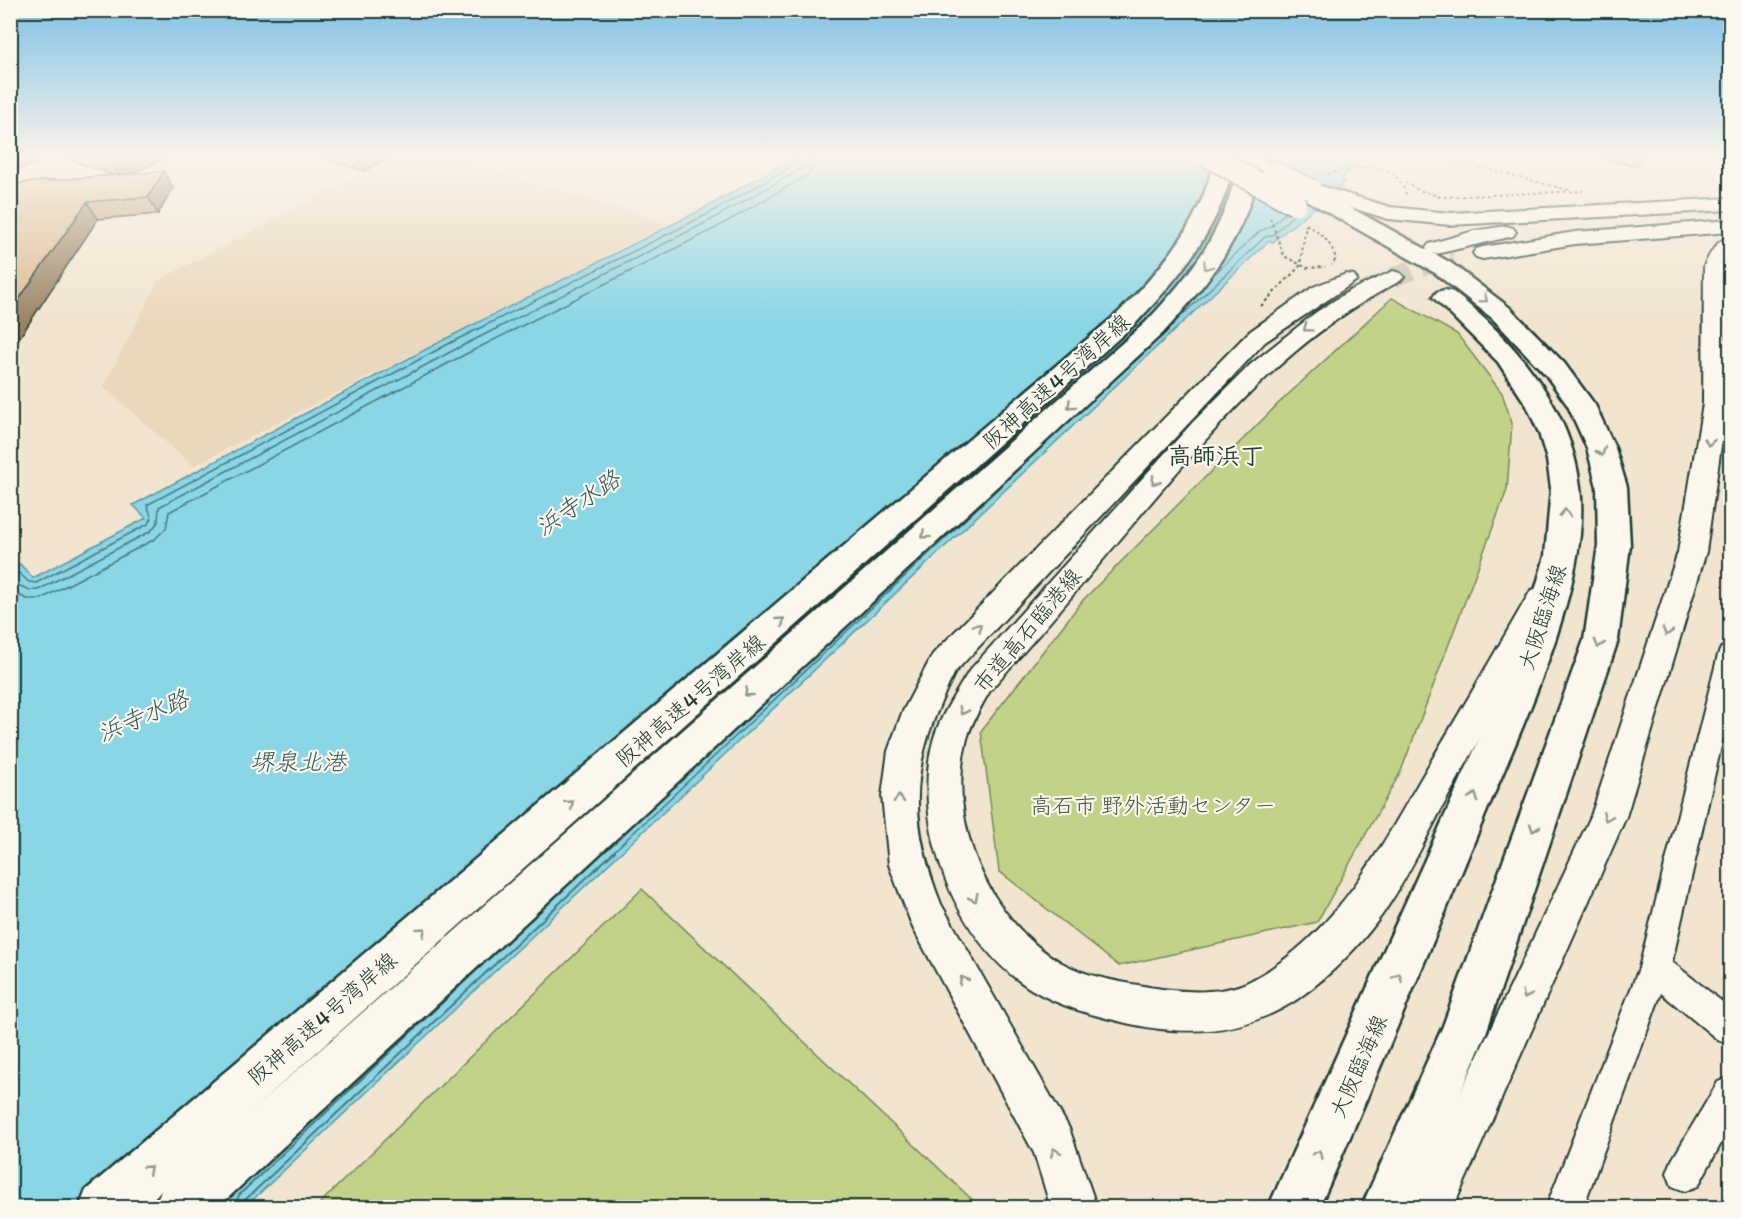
<svg xmlns="http://www.w3.org/2000/svg" width="1741" height="1218" viewBox="0 0 1741 1218" font-family="Itim,'Klee One',sans-serif">
<style>
.built{fill:#ead8bc}
.green{fill:#c2d286;stroke:#70885d;stroke-width:1.5}
.water{fill:#88d6e6;stroke:#5e999f;stroke-width:1.5}
.lines{fill:none;stroke-linecap:round;stroke-linejoin:round}
.shore-far1{stroke:#497a7b;stroke-width:1.5}
.shore{stroke:#497a7b;stroke-width:2}
.tertiary-tunnel{stroke:#c7c3b1;stroke-width:20;stroke-dasharray:20 10;stroke-linecap:butt}
.minor-casing{stroke:#1f3d34;stroke-width:4}
.tertiary-casing{stroke:#1f3d34;stroke-width:4}
.primary-casing{stroke:#1f3d34;stroke-width:5}
.motorway-casing{stroke:#1f3d34;stroke-width:5}
.path{stroke:#1f3d34;stroke-width:2;stroke-dasharray:3 3;stroke-linecap:butt}
.minor{fill:#fbf7ec;fill-rule:evenodd}
.tertiary{fill:#fbf7ec;fill-rule:evenodd}
.primary{fill:#fbf7ec;fill-rule:evenodd}
.motorway{fill:#fbf7ec;fill-rule:evenodd}
.tertiary-bridge-casing{stroke:#1f3d34;stroke-width:23;stroke-linecap:butt}
.primary-bridge-casing{stroke:#1f3d34;stroke-width:26;stroke-linecap:butt}
.tertiary-bridge{stroke:#fbf7ec;stroke-width:20}
.primary-bridge{stroke:#fbf7ec;stroke-width:22}
.wall{fill:#bca079;stroke:#1f3d34;stroke-width:1.5}
.shaded-wall{fill:#998263;stroke:#1f3d34;stroke-width:1.5}
.building{fill:#dbba8d;stroke:#1f3d34;stroke-width:1.5}
.oneway{stroke:#8d9a90}
.labels{text-anchor:middle;stroke-width:4.5;stroke-linejoin:round;paint-order:stroke}
.street-label{font-size:22px;fill:#1f3d34;stroke:#fbf7ec}
.park-label{font-size:22px;fill:#405b44;stroke:#fbf7ec}
.neighbourhood-label{font-size:24px;font-weight:bold;fill:#1f3d34;stroke:#fbf7ec}
.water-label{font-size:24px;font-style:italic;fill:#345c58;stroke:#fbf7ec}
</style>
<rect width="100%" height="100%" fill="#f1e5d0"/>
<filter id="ink" filterUnits="userSpaceOnUse"><feTurbulence type="fractalNoise" baseFrequency=".0167" numOctaves="2"/><feDisplacementMap in="SourceGraphic" scale="12" xChannelSelector="R" yChannelSelector="G"/><feConvolveMatrix kernelMatrix="1 2 1 2 8 2 1 2 1" color-interpolation-filters="sRGB"/></filter>
<g filter="url(#ink)">
<path class="built" d="M398,155H442L669,224L193,466L103,387L159,280Z"/>
<path class="green" d="M1392,298L1457,334L1502,393L1512,423L1507,490L1401,771L1317,922L1119,966L999,871L981,731L1083,600L1279,403Z
M642,889L980,1207H316Z"/>
<path class="water" d="M799,155H1367L1341,179L1345,182C1322,204 1296,221 1273,242L1269,241L245,1207L11,1208V569L20,564L33,578L146,518L133,505L451,336L703,209Z"/>
<g class="lines">
<path class="shore-far1" d="M1210,278L1260,231L1270,227L1285,213
M1174,323L1265,237L1273,235L1292,216
M10,574L19,573L29,582L36,583L148,524L152,518L147,505L454,341L706,215L797,163L801,155
M10,582L30,590H38L151,531L158,522L159,507L458,348L709,221L801,169L807,162L808,155
M10,591L27,599H41L155,539L166,528L169,512L462,356L714,229L808,175L815,166L817,155
M613,852L1063,427"/>
<path class="shore" d="M234,1208L239,1195L518,931
M242,1208L244,1201L615,851"/>
<path class="tertiary-tunnel" d="M1393,277L1422,266L1454,259"/>
<defs>
<path id="minor" d="M1730,645V707L1672,962L1730,1008V1044L1718,1040L1661,993L1583,1208H1546L1639,968L1718,655L1721,648Z
M1730,1077V1127L1698,1186L1685,1191L1672,1186L1667,1173L1672,1160L1718,1082Z"/>
<path id="tertiary" d="M1311,183L1390,207L1450,213L1730,198V210L1450,225L1388,219L1304,193L1302,189Z
M1730,220V232L1575,244L1483,259L1476,257L1473,253L1476,249L1483,247L1575,232Z
M1506,226L1513,228L1516,232L1513,236L1436,254L1429,252L1426,248L1429,244L1474,231Z
M1730,237V254L1724,266L1727,404L1706,552L1626,817L1453,1208H1406L1591,816L1678,552L1703,404L1704,266C1710,254 1716,240 1730,237Z
M1393,271L1400,273L1404,277L1400,281C1293,337 1225,416 1148,506C1096,568 1045,629 991,689C982,705 972,721 967,739C945,820 989,922 1062,963C1087,977 1120,982 1149,987C1181,992 1223,996 1252,980C1338,935 1383,843 1430,763C1464,705 1498,648 1531,590L1542,587L1553,590L1557,598C1523,661 1488,723 1454,786C1431,826 1412,871 1386,909C1364,942 1331,975 1299,998C1246,1034 1187,1037 1126,1023C1093,1015 1060,1007 1031,989C956,943 911,826 933,741C940,716 956,693 969,671L1193,422L1251,364L1315,313L1349,291Z
M1346,274L1354,275L1357,280L1265,342L955,672C912,758 905,813 941,904L1069,1128L1097,1208H1051L1034,1153L913,928L889,865L882,796L888,751L902,713L933,654L1249,332L1313,287Z"/>
<path id="primary" d="M1231,155H1255L1451,263L1510,308L1564,363L1595,405L1615,448L1627,487L1630,545L1618,640L1486,1033L1412,1208H1361L1443,1026L1584,640L1598,545L1597,487L1587,448L1568,406L1546,375L1492,318L1435,273L1234,159Z
M1445,290L1453,292C1514,340 1571,406 1580,487C1592,582 1520,731 1483,820C1430,950 1376,1079 1319,1208H1268L1478,742L1526,622L1545,556L1551,488L1547,460L1539,433L1527,406L1498,362L1433,297L1437,292Z"/>
<path id="motorway" d="M1215,155H1235C1224,224 1182,274 1136,323L253,1109L1145,323C1194,271 1228,227 1240,155H1260C1254,226 1209,282 1163,333L217,1208H154L161,1191L143,1208H79L86,1190L1118,313C1164,266 1203,221 1215,155Z"/>
</defs>
<use href="#minor" class="minor-casing"/>
<use href="#tertiary" class="tertiary-casing"/>
<use href="#primary" class="primary-casing"/>
<use href="#motorway" class="motorway-casing"/>
<path class="path" d="M1432,155L1569,190
M1327,174C1361,168 1394,155 1407,197
M1405,182L1418,190L1442,197L1583,191
M1270,218L1284,256L1307,268L1325,267
M1306,224C1321,234 1331,241 1336,259L1332,265
M1261,306L1300,266L1306,225"/>
<use href="#minor" class="minor"/>
<use href="#tertiary" class="tertiary"/>
<use href="#primary" class="primary"/>
<use href="#motorway" class="motorway"/>
<defs>
<path id="tertiary-bridge" d="M1273,172L1311,189"/>
<path id="primary-bridge" d="M1207,155L1295,204"/>
</defs>
<use href="#tertiary-bridge" class="tertiary-bridge-casing"/>
<use href="#primary-bridge" class="primary-bridge-casing"/>
<use href="#tertiary-bridge" class="tertiary-bridge"/>
<use href="#primary-bridge" class="primary-bridge"/>
</g>
<path class="wall" d="M10,155H174L130,174L173,188L158,214L98,219L10,184L113,175L56,155Z
M312,155H394L364,171Z
M1589,155H1644L1636,167Z"/>
<path class="shaded-wall" d="M10,155H56L10,173Z
M116,155H174L121,178L108,158Z
M362,155H394L364,171L358,157Z
M164,171L173,188L158,214L148,197Z
M87,202L98,219L10,352V312Z"/>
<path class="building" d="M99,155H116L108,158Z
M164,171L148,197L87,202L10,312V184Z"/>
<defs><path id="oneway-chevron" d="M-2-3.5L2.5 0L-2 3.5" fill="none" stroke-width="1.6" stroke-linecap="round" stroke-linejoin="round" transform="scale(1.5)"/></defs>
<g class="oneway">
<use href="#oneway-chevron" transform="translate(1207 266) rotate(125)"/>
<use href="#oneway-chevron" transform="translate(1484 299) rotate(39)"/>
<use href="#oneway-chevron" transform="translate(1307 328) rotate(143)"/>
<use href="#oneway-chevron" transform="translate(1071 405) rotate(138)"/>
<use href="#oneway-chevron" transform="translate(1709 442) rotate(99)"/>
<use href="#oneway-chevron" transform="translate(1601 452) rotate(71)"/>
<use href="#oneway-chevron" transform="translate(1155 481) rotate(131)"/>
<use href="#oneway-chevron" transform="translate(1565 513) rotate(-88)"/>
<use href="#oneway-chevron" transform="translate(925 535) rotate(138)"/>
<use href="#oneway-chevron" transform="translate(781 621) rotate(-41)"/>
<use href="#oneway-chevron" transform="translate(978 627) rotate(-46)"/>
<use href="#oneway-chevron" transform="translate(1667 632) rotate(107)"/>
<use href="#oneway-chevron" transform="translate(1599 644) rotate(107)"/>
<use href="#oneway-chevron" transform="translate(748 693) rotate(138)"/>
<use href="#oneway-chevron" transform="translate(963 711) rotate(116)"/>
<use href="#oneway-chevron" transform="translate(1474 797) rotate(-67)"/>
<use href="#oneway-chevron" transform="translate(899 799) rotate(-89)"/>
<use href="#oneway-chevron" transform="translate(570 804) rotate(-41)"/>
<use href="#oneway-chevron" transform="translate(1607 817) rotate(112)"/>
<use href="#oneway-chevron" transform="translate(1534 828) rotate(109)"/>
<use href="#oneway-chevron" transform="translate(974 898) rotate(64)"/>
<use href="#oneway-chevron" transform="translate(422 931) rotate(-41)"/>
<use href="#oneway-chevron" transform="translate(1398 977) rotate(-67)"/>
<use href="#oneway-chevron" transform="translate(963 980) rotate(-119)"/>
<use href="#oneway-chevron" transform="translate(1526 995) rotate(115)"/>
<use href="#oneway-chevron" transform="translate(1055 1152) rotate(-110)"/>
<use href="#oneway-chevron" transform="translate(1318 1154) rotate(-65)"/>
<use href="#oneway-chevron" transform="translate(148 1169) rotate(-41)"/>
</g>
</g>
<linearGradient id="sky" x2="0" y2="1"><stop stop-color="#81c2e7"/><stop offset="0.48" stop-color="#f9f3ea"/><stop offset="1" stop-color="#f9f3ea" stop-opacity="0"/></linearGradient>
<rect width="1741" height="325" fill="url(#sky)"/>
<g class="labels">
<g class="street-label">
<text transform="translate(1056 381) rotate(-42)" y="8">阪神高速4号湾岸線</text>
<text transform="translate(1542 617) rotate(-72)" y="8">大阪臨海線</text>
<text transform="translate(1027 630) rotate(-50)" y="8">市道高石臨港線</text>
<text transform="translate(690 700) rotate(-41)" y="8">阪神高速4号湾岸線</text>
<text transform="translate(322 1018) rotate(-41)" y="8">阪神高速4号湾岸線</text>
<text transform="translate(1358 1066) rotate(-66)" y="8">大阪臨海線</text>
</g>
<g class="park-label">
<text x="1153" y="813">高石市 野外活動センター</text>
</g>
<g class="neighbourhood-label">
<text x="1216" y="464">高師浜丁</text>
</g>
<g class="water-label">
<text transform="translate(578 503) rotate(-34)" y="8">浜寺水路</text>
<text transform="translate(143 716) rotate(-23)" y="8">浜寺水路</text>
<text x="298" y="770">堺泉北港</text>
</g>
</g>
<rect width="1741" height="1218" fill="none" stroke="#fbf7ec" stroke-width="36"/>
<rect x="18" y="18" width="1705" height="1182" fill="none" stroke="#1f3d34" stroke-width="2" filter="url(#ink)"/>
</svg>
